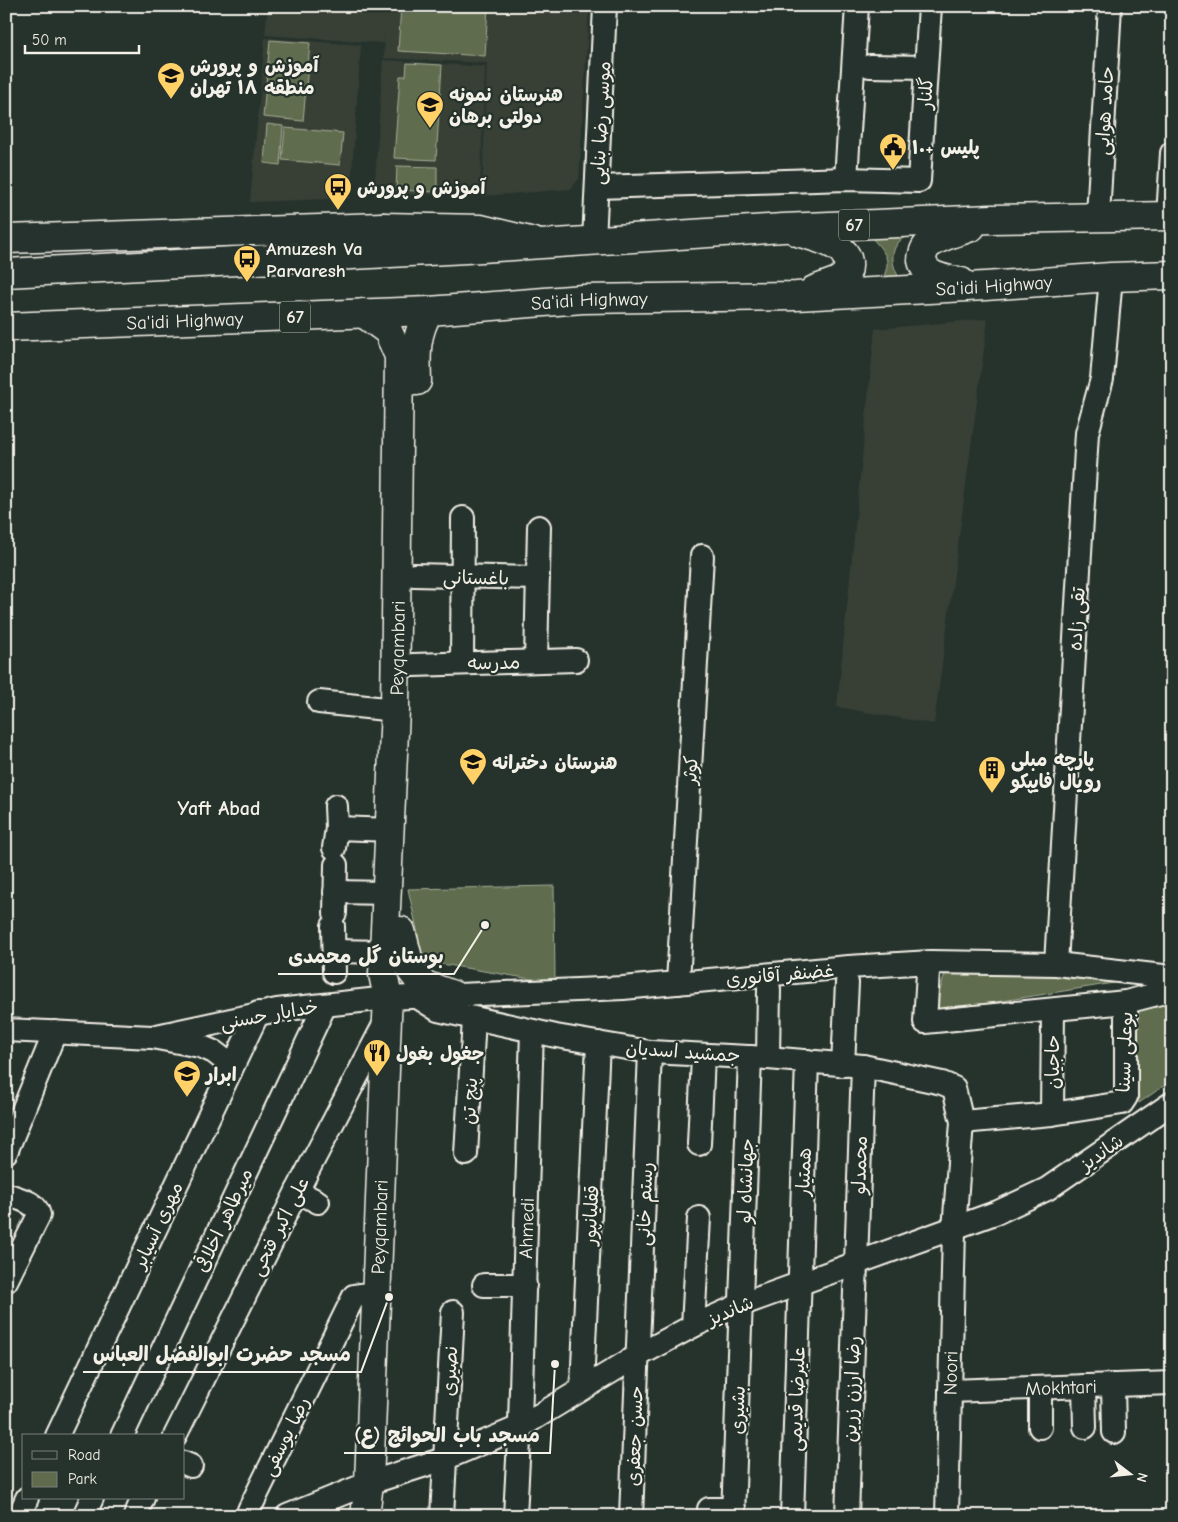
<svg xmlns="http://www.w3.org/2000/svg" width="1178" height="1522" viewBox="0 0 1178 1522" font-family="'Comic Neue','Playpen Sans Arabic',sans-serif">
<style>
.built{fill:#384036}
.green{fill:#5e6c4d;stroke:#a9ae9a}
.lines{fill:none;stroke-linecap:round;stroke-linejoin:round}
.minor-casing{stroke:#f4f1e8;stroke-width:26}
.major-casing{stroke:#f4f1e8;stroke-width:31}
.highway-casing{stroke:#f4f1e8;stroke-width:31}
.minor{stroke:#26332d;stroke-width:22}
.major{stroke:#26332d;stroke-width:28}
.highway{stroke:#26332d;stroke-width:28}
.labels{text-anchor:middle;stroke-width:4.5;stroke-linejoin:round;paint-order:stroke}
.shield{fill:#26332d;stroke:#b6b8b0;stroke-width:1}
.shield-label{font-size:18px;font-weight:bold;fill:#f4f1e8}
.poi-label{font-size:19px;font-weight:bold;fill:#f4f1e8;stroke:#26332d;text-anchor:start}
.street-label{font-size:19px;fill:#f4f1e8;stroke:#26332d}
.neighbourhood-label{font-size:20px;font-weight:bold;fill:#f4f1e8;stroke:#26332d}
.leader{fill:none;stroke:#f4f1e8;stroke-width:2}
.callout-dot{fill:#f4f1e8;stroke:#26332d;stroke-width:2}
.callout-label{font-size:20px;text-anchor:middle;font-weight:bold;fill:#f4f1e8;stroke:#26332d;stroke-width:4.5;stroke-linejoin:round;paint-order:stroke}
</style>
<rect width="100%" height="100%" fill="#26332d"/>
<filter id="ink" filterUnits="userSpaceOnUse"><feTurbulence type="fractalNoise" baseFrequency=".02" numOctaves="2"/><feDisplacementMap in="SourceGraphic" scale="10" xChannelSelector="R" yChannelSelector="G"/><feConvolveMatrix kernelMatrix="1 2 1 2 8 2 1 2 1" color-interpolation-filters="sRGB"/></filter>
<g filter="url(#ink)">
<path class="built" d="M268,6H589L579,179L570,189L482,196L487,63L384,58L385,29L384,43L265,35Z
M265,38L361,45L350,198L250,202Z
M383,60L485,67L480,192L374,197Z
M988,319L934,724L837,707L875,329Z"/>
<path class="green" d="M401,6H488L485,56L398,51Z
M514,6H572V10Z
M270,40L310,43L303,121L263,117Z
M407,63L442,65L436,160L394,158L400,76H406Z
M267,124L283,126L280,165L264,163Z
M285,128L343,133L340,165L282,160Z
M397,166L437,167V192L396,190Z
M905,237C890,246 890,263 899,277L883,278C892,259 885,253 872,238Z
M554,886L555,983L424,961L408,889Z
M990,971L1132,980L934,1012L945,973Z
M1172,1002V1080L1139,1103L1135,1012Z"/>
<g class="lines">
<defs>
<g id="minor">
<path d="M870,66L926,67"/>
<path d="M846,179L857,6"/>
<path d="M597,187L846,179L919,181L930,6"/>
<path d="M1098,216L1110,6"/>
<path d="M1168,216L1172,153"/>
<path d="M594,241L605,6"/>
<path d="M414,575L538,578"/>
<path d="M536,661L539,527"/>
<path d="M462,662L463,518"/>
<path d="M413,665L576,660"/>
<path d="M319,702L395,710"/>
<path d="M337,828L391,830"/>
<path d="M334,848L337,828L336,806"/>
<path d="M335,892L388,893"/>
<path d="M335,913L336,865"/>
<path d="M333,926L334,972"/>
<path d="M335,951L384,952"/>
<path d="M931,962L928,972L925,1022L1126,1002L1172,990"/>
<path d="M1056,964L1087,433L1102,379L1111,277"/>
<path d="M678,983L702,556"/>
<path d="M416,996L438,1010L556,1036L650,1052L768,1058L863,1066L942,1083L954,1088L962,1122L954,1230L947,1516"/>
<path d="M6,1030L152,1037L200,1046L214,1052L223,1059L230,1072"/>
<path d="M152,1037L277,1010L388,998L623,988L848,967L931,962L1056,964L1172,977"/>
<path d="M768,1058L769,989"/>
<path d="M843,1065L847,983"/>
<path d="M1052,1114L1053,1010"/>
<path d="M962,1122L1052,1114L1122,1103L1126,1097V1002"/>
<path d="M699,1144L703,1056"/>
<path d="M6,1152L55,1032"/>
<path d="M466,1154L474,1019"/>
<path d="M297,1191L318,1202"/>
<path d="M6,1194C18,1199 36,1201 39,1215L6,1281"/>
<path d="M484,1285H525"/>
<path d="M693,1326L699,1218"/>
<path d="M1113,1385L1114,1432"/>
<path d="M1084,1386L1085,1427"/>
<path d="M582,1387L598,1043"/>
<path d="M1040,1388V1427"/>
<path id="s1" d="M950,1391L1172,1383"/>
<path d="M57,1436L258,1013"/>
<path d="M122,1436L325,1005"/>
<path d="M175,1436L297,1191L386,1021"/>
<path d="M184,1463L191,1466"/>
<path d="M709,1509H734"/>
<path d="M19,1516L27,1498"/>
<path d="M84,1516L92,1498"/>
<path d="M135,1516L143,1498"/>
<path d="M251,1516L249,1510L354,1296L376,1293"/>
<path d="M287,1516L369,1483L444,1459L520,1427L637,1356L693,1326L740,1305L998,1212L1047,1189L1172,1103"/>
<path d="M442,1516L453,1312"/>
<path id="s2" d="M515,1516L520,1422L532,1031"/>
<path d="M631,1516L650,1052"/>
<path d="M733,1516L750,1057"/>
<path d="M792,1516L807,1061"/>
<path d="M847,1516L863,1066"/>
</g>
<path id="major" d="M6,239L383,227L481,229L534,242
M363,313L388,331L399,356L395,710L383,974L388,998L387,1018L369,1483L365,1516
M417,381C416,354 415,334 429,311
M401,931L411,970L422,984L453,995"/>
<g id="highway">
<path d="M798,232C818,239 858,245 846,275L838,281L814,290"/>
<path d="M311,243L383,227"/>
<path d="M6,273L466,249L783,228L992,219L1172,216"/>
<path d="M961,282C947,279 925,278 922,260C922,256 924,249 927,246C938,236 958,232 971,227"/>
<path id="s3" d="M6,327L429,311L583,299L796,296L985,286L1111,277L1172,275"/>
</g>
</defs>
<use href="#minor" class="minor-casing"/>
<use href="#major" class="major-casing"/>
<use href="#highway" class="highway-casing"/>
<use href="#minor" class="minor"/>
<use href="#major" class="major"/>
<use href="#highway" class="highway"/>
</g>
</g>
<defs>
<symbol id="school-pin" viewBox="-11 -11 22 30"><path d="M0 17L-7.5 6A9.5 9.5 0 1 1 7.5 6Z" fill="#ffd166" stroke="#26332d"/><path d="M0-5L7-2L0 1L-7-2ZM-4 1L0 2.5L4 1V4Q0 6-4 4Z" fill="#111"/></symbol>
<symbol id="civic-pin" viewBox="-11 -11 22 30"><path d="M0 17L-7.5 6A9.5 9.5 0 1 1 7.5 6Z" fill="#ffd166" stroke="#26332d"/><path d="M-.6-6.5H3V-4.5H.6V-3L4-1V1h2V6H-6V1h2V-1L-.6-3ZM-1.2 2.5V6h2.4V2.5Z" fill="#111"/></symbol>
<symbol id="bus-pin" viewBox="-11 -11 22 30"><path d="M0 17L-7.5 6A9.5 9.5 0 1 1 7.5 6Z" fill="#ffd166" stroke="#26332d"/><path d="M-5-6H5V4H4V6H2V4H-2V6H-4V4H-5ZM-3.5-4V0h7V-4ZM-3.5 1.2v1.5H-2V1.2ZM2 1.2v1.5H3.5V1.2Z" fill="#111"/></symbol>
<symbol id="building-pin" viewBox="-11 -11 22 30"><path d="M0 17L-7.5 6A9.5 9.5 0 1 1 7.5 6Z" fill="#ffd166" stroke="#26332d"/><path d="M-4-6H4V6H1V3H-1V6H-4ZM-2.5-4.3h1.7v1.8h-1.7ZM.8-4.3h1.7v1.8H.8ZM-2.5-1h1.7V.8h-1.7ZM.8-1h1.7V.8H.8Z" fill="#111"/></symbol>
<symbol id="restaurant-pin" viewBox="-11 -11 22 30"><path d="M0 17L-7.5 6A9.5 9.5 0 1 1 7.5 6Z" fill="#ffd166" stroke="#26332d"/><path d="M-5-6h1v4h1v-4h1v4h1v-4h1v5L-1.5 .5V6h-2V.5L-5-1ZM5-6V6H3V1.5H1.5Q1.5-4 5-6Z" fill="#111"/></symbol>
</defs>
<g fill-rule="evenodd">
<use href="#school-pin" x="155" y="60" width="32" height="43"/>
<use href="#school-pin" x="414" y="89" width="32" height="43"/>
<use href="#civic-pin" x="877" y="131" width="32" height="43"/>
<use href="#bus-pin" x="322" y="171" width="32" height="43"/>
<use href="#bus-pin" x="231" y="243" width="32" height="43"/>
<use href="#school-pin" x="457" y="746" width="32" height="43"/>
<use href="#building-pin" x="976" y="754" width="32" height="43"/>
<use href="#restaurant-pin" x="361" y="1037" width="32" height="43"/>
<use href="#school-pin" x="171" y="1058" width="32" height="43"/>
</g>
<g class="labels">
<g class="shield">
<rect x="839" y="209.5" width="30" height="31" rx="4"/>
<rect x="280" y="301.5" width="30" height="31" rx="4"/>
</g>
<g class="shield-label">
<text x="854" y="231">67</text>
<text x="295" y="323">67</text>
</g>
<g class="poi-label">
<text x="190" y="72">آموزش و پرورش<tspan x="190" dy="22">منطقه ۱۸ تهران</tspan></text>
<text x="449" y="101">هنرستان نمونه<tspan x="449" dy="22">دولتی برهان</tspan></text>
<text x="912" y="154">پلیس +۱۰</text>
<text x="357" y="194">آموزش و پرورش</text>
<text x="266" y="255">Amuzesh Va<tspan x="266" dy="22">Parvaresh</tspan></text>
<text x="1011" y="766">پارچه مبلی<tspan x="1011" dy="22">رویال فایپکو</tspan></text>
<text x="492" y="769">هنرستان دخترانه</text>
<text x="396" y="1060">جغول بغول</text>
<text x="206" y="1081">ابرار</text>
</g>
<g class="street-label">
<text transform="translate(925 93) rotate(-87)" y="7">گلنار</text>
<text transform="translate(1104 111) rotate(-87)" y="7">حامد هوایی</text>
<text transform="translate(600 123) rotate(-87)" y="7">موسی رضا بنایی</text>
<text dy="7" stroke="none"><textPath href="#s3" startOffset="989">Sa'idi Highway</textPath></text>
<text dy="7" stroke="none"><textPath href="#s3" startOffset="584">Sa'idi Highway</textPath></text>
<text dy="7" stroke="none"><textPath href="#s3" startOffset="179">Sa'idi Highway</textPath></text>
<text transform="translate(476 577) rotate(1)" y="7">باغستانی</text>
<text transform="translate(1076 619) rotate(-87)" y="7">تقی زاده</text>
<text transform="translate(397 648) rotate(-89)" y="7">Peyqambari</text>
<text transform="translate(494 662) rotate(-1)" y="7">مدرسه</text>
<text transform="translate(690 770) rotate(-87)" y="7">کوثر</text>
<text transform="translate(780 974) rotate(-5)" y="7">غضنفر آقانوری</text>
<text transform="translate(269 1014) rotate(-10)" y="7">خدایار حسنی</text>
<text transform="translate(683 1051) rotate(4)" y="7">جمشید اسدیان</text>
<text transform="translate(1124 1052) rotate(-88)" y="7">بوعلی سینا</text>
<text transform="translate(1052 1062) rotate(-90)" y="7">حاجیان</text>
<text transform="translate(469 1101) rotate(-87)" y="7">پنج تن</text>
<text transform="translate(1101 1152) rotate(-35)" y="7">شاندیز</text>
<text transform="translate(859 1165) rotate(-88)" y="7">محمدلو</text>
<text transform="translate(803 1172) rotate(-88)" y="7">همتیار</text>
<text transform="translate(745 1181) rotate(-88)" y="7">جهانشاه لو</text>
<text transform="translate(644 1204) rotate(-88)" y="7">رستم خانی</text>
<text transform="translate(590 1215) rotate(-87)" y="7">قفلیانپور</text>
<text transform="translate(223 1220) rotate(-65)" y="7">میرطاهر اخلاقی</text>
<text transform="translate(157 1225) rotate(-65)" y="7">مهری آسیابر</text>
<text transform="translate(279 1226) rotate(-63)" y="7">علی اکبر فتحی</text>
<text transform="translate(379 1227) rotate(-88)" y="7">Peyqambari</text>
<text dy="7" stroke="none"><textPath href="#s2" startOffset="288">Ahmedi</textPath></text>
<text transform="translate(730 1310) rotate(-23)" y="7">شاندیز</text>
<text transform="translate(449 1371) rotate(-87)" y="7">نصیری</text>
<text transform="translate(950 1373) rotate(-89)" y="7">Noori</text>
<text dy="7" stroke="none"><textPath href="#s1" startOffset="111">Mokhtari</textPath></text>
<text transform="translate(851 1389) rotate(-88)" y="7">رضا ارزن زرین</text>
<text transform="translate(796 1399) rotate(-88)" y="7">علیرضا قدیمی</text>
<text transform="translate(737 1410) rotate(-88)" y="7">بشیری</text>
<text transform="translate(285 1436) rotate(-64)" y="7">رضا یوسفی</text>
<text transform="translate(634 1436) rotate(-88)" y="7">حسن جعفری</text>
</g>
<g class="neighbourhood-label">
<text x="219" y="815">Yaft Abad</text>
</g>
</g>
<path class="leader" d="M485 925L454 974H278M389 1297L361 1372H83M555 1364L550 1453H344"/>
<g class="callout-dot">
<circle cx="485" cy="925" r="5"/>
<circle cx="389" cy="1297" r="5"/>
<circle cx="555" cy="1364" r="5"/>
</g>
<g class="callout-label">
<text x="366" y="963">بوستان گل محمدی</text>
<text x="222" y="1361">مسجد حضرت ابوالفضل العباس</text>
<text x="447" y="1442">مسجد باب الحوائج (ع)</text>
</g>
<rect width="1178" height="1522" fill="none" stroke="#26332d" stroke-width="25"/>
<rect x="12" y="12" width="1153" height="1497" fill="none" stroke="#f4f1e8" stroke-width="2" filter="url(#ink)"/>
<rect x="22" y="1434" width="162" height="65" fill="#26332d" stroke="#787f78"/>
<rect x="32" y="1451" width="25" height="8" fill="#26332d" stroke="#787f78"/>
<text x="68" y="1460" font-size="15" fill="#f4f1e8">Road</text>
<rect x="32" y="1472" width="25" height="15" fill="#5e6c4d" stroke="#787f78"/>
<text x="68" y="1484" font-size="15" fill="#f4f1e8">Park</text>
<g transform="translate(1130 1474) rotate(106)" stroke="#26332d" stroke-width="4" paint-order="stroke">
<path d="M0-4L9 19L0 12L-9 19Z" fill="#f4f1e8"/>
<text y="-8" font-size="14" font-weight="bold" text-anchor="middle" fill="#f4f1e8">N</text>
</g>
<path d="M25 45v8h114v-8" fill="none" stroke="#f4f1e8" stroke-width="2.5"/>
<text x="32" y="45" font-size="15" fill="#f4f1e8" stroke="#26332d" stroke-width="4" paint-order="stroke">50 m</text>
</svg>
